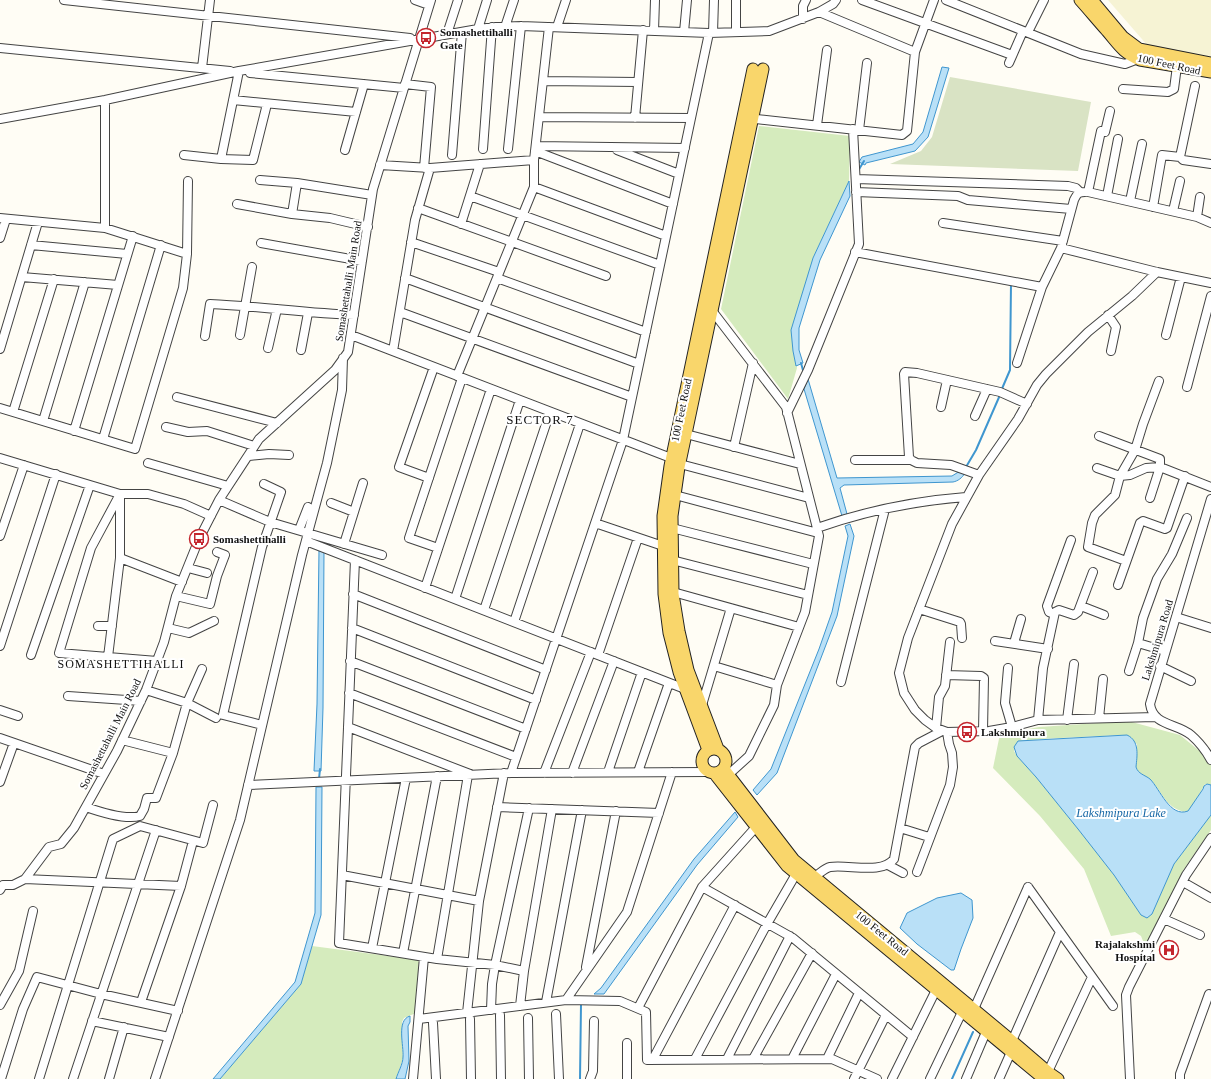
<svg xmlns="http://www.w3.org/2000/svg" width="1211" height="1079" viewBox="0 0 1211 1079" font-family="'Times New Roman',serif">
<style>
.farmland{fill:#f6f3d4}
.green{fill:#d5ebbd}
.cemetery{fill:#d9e3c4}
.water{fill:#b9e0f7;stroke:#3f96cf}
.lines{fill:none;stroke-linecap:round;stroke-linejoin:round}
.stream{stroke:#3f96cf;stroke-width:2}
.minor-casing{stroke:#444;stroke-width:10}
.major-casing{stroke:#222;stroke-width:13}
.minor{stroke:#fff;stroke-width:8}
.major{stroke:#f9d66b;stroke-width:11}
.labels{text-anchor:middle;stroke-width:4;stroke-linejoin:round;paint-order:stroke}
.poi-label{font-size:11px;font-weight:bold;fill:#111;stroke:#fff;text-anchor:start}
.street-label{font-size:11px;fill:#111;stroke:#fff}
.neighbourhood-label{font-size:12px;letter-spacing:1px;fill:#111;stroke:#fff}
.water-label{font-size:12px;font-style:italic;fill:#1768a6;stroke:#fff}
.quarter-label{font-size:13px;letter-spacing:1px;fill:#111;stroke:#fff}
</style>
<rect width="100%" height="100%" fill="#fffdf5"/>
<path class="farmland" d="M1108,0H1211V58L1148,46Z"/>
<path class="green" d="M759,126L850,136L849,181L813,258L793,351L797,368L788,399L721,309Z
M1128,721L1180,735L1207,757L1211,764V785L1205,784L1204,786L1190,810L1187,812C1166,810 1163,792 1150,779C1145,775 1138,774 1136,767L1137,744L1122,735L1040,739L1016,744L1014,751L1017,756L1036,777L1078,829L1114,875L1141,915L1152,914L1174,864L1211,815V830L1184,869L1145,946L1141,936L1135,932L1111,936L1084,869L1040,816L993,768L1000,734L1039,727Z
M312,946L419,960L416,1013L404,1018L402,1022L403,1059L396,1079H220L301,984Z"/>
<path class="cemetery" d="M950,77L1091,102L1078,171L890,164L921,151L932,137Z"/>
<path class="water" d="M942,67L949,68L928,137L915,151L866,163L865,165L859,162L862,157L913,144L923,132Z
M849,181L850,196L820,260L799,328V350L803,363L796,366L793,351L791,330L813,258Z
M808,379L837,478L952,476L960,471L965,473C962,478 958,481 953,482L844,485L840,488L847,514L842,516L804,389Z
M850,524L854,536L837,616L777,773L757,795L753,790L771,769L819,649L832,612L848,536L845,526Z
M319,549L324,551L323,708L321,771H314L317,704Z
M1127,735C1140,741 1137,756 1136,767C1138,774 1145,775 1150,779C1160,789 1170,818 1188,811L1203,789L1204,786L1207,784L1211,785V815L1174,864L1152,914L1147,918L1141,915L1114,875L1078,829L1036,777L1017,756L1014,747L1018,741Z
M316,787H322L321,915L301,984L220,1079H213L295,982L315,913Z
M735,812L738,817L697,865L604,994H594L601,988L694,859Z
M961,893L972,900L973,918L961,949L954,970H951L917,944L900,928L907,913L937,898Z
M410,1016V1022L408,1026L409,1061L405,1079H396C398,1072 403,1064 403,1057C404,1046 396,1020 410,1016Z"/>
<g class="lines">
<path class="stream" d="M858,171L864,161
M801,363L804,374
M1001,391L1010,370L1011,283
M966,467L976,450L1000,395
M319,779L320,769
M580,1079L581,1004H582
M952,1079L973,1032"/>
<defs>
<path id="minor" d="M64,0L410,38
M415,0L429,5
M736,0V32
M862,0L1012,55
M946,0L1081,54L1125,64L1138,59L1139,56
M819,12L915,52
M803,19V6L806,0
M505,27L514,0
M557,27L566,0
M478,29L487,0
M654,31L655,0
M684,32L687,0
M1028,32L1044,0
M713,33L714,0
M447,34L458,0
M0,48L230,71
M1009,63L1023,31
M202,68L210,0
M239,71L221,159L253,160L266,108
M250,73L404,88
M543,81L638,82
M405,84L431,87L424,168
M1195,86L1180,157L1183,160L1211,164
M1123,89L1168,92L1174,89L1177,66
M105,100V228
M233,100L356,112
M1110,111L1105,132L1101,131L1088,192L1197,217L1211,223
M539,117L691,118
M635,118L643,30
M747,118L902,135L907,131L915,52L934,0
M0,119L105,100L239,71L478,29L496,27L521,26L709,33L769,31L819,12L833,4L836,0
M817,125L827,50
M859,130L867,63
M536,146L685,148
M483,149L492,27
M508,149L521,26
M345,150L364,84
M617,150L679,174
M535,151L673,204
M184,155L221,159
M452,155L462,32
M380,165L430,168L534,160
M856,179L1068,186L1076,188L1080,192
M260,180L297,183
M534,187L666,236
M856,192L958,196L968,200L1071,209
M470,196L660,265
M1107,196L1118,139
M1130,201L1142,144
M237,204L292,214
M1153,207L1162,155L1180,157
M418,208L606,276
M1173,211L1180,181
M1197,217L1200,197
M0,218L105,228L187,254
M943,223L1063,241
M461,224L480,164
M368,227L330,218L292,214L297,183L372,195
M0,238L6,219
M411,242L499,272
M261,243L362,261
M31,245L127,254
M1061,248L1157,272L1211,283
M855,252L1042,287
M22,277L118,285
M405,278L639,364
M497,278L646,332
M710,308L786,407L819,536L805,612L777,685L774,705L749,756L728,775
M400,312L632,397
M1108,315L1116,327L1111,351
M240,335L252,267
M351,335L671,458
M1166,335L1181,277
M205,336L210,304C258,306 306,313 354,315
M268,348L277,309
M0,349L38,222
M301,350L308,313
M393,351L415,220L430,168
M1017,363L1042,287L1061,248L1074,200C1077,194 1078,192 1085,192
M457,376L534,187V160L549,27
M1187,387L1211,296
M177,397L277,423
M941,407L947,380
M0,408L135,449L183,288L187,254L188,181
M13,412L54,279
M787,413L808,370L859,244L853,129
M975,416L987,389
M43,421L85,282
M166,427L188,432L207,431L254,446
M74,431L133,236
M686,434L800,464
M1099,436L1160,459V467L1150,498
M103,439L161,245
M734,447L753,363
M249,456L269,454L289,455
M0,458L120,494H148L184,504L211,516
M855,460H911
M148,463L228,486
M680,464L809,498
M1097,468L1120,476L1130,475L1146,468L1160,467L1211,487
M979,475L951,465L917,463L911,460L909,457L904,374L905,372L917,373L1000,392L1027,404
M429,478L399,467L434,367
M675,495L818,533
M1211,499L1150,704C1153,726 1177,723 1191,735C1198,741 1206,751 1211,760
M219,500L270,522L382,555
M331,503L354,512
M595,523L663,546
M672,528L813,564
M817,528C865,511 915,501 966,497
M299,530L308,507
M0,536L24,465
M306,541L685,689
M344,544L363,483
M438,548L409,538L462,378
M120,558L182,582
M355,560L339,943L437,959L495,965L524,971
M672,560L808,595
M1126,561L1088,547L1092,523L1095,515L1115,495L1120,476L1135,450L1143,424L1159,381
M188,568L207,573
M1118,585L1140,523L1143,521L1165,529L1167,528L1185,476
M425,588L491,389
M673,592L799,627
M353,594L546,670
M176,596L210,604L217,576L225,555L217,552
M455,599L520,400
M1081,606L1104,615
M919,609L960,622L961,624L962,638
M484,610L550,412
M1054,614L1049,612L1047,606L1071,540
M1176,617L1211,628
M514,622L580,424
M98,626H112
M168,628L189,633L214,621
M352,628L536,700
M995,641L1048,649
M1014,643L1021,619
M0,646L56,474
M1165,651L1138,643L1143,618L1157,579L1172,554L1187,518
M31,655L90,485
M598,655L638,538
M108,657L120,558V494L91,548L59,653L157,661
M350,661L526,729
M714,666L777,685
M1160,666L1191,681
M1008,668L1005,703L1012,727
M1129,671L1138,643
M946,675L981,676L984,678L983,731
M841,682L885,509
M146,690L187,703L216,718
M349,693L516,757
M68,696L141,701
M702,705L731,608
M0,710L18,716
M1155,717L1038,720L1012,727L989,731L947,732L936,728L925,720L915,710L904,693L899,673L908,638L952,524L979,475L1018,419L1037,385L1046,374L1088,332L1132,296L1157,272
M1099,718L1103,679
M1038,720L1043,668L1055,612L1059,610L1074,615L1078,612L1093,572
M1067,720L1074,664
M262,725L223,715L262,547L281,492L264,484
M348,727L470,774
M936,728L939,697L945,686L950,642
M0,738L104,774
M122,740L173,753
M608,772L642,672
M638,772L669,683
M511,773L623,440L709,33
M544,773L591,652
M572,773L614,661
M0,782L14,743
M248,785L511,773L708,772
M86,807C100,812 125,820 140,816L144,809L147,798H156L173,753L187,703L202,669
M497,807L659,813
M900,828L929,837
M888,865L903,873
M917,872L950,785L953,767L952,753L949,744L947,732
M342,875L479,901
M814,877C819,874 825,868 830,867C848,864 882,875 894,859L915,747L919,743L942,731
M25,879L181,886
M1183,882L1211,898
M702,887L793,938L913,1037
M1028,887L1113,1006
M0,890L3,885H13L25,879L49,847L61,844L74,828L117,751L146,690L164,642L176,596L199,539L219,500L259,439L335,370L348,352L373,189L431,0
M1164,919L1200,935
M372,948L406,778
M403,953L437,776
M437,959L468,775
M586,967L616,811
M566,1000L627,912L672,772
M141,1002L181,886L193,841
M546,1002L582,810
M0,1005L19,971L33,911
M520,1006L524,971L552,809
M638,1008L702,887L756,827
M974,1009L1028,887
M491,1010L492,984L495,965L529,808
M467,1013L479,901L504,773
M556,1014L559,1079
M500,1015L501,1079
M528,1018L529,1079
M419,1019L566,1000L620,1001L646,1012L647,1060L832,1059L877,1079
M470,1019L471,1079
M92,1021L169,1037
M433,1023L436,1079
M1012,1041L1060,932
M627,1043V1079
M653,1059L735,905
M695,1059L767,924L796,874
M727,1059L790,936
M753,1059L812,953
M792,1059L836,974
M827,1059L859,993
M1046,1076L1092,977
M1,1079L23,1009L37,977L101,994L178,1011
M39,1079L113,839L140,826L203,843L213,805
M73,1079L156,830
M109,1079L124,1027
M155,1079L240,820L302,555L327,463L342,390L343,358
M413,1079L424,957
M590,1079L593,1071L594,1021
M854,1079L886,1015
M892,1079L936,990
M930,1079L962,1012
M966,1079L986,1032
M999,1079L1011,1052
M1130,1079L1126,995L1129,987L1186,875L1211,838
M1180,1079V1074L1209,994"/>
<path id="major" d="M1080,0C1089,10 1098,21 1107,31C1119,45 1122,52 1140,60L1211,72
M1092,0L1123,37L1139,49L1211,63
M702 761a12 12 0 1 1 24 0a12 12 0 1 1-24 0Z
M718,749L688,670L679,631L673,594L672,516L679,467L763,69
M708,750L679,672L669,633L664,594L663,516L670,466L753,69
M724,769L794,860L1012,1041L1048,1072L1058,1079
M714,773L787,866L1044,1079"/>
</defs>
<use href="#minor" class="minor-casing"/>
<use href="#major" class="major-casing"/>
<use href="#minor" class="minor"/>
<use href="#major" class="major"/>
</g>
<defs>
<symbol id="bus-ring" viewBox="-11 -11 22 22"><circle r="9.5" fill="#fff" stroke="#c4262e" stroke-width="1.5"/><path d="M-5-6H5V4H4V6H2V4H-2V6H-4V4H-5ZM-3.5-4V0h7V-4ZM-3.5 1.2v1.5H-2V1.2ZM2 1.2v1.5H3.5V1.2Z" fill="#c4262e"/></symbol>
<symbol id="hospital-ring" viewBox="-11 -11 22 22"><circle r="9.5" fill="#fff" stroke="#c4262e" stroke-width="1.5"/><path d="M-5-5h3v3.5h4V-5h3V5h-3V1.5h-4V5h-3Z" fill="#c4262e"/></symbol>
</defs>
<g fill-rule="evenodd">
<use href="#bus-ring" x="415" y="27" width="22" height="22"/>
<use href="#bus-ring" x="188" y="528" width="22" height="22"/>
<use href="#bus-ring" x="956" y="721" width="22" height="22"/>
<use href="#hospital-ring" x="1158" y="939" width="22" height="22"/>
</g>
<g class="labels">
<g class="poi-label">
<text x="440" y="36">Somashettihalli<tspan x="440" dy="13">Gate</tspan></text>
<text x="213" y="543">Somashettihalli</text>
<text x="981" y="736">Lakshmipura</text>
<text x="1155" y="948" text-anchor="end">Rajalakshmi<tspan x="1155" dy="13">Hospital</tspan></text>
</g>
<g class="street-label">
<text transform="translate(1169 64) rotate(12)" y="4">100 Feet Road</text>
<text transform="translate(348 281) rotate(-81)" y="4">Somashettahalli Main Road</text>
<text transform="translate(681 410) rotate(-78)" y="4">100 Feet Road</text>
<text transform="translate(1157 640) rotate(-73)" y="4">Lakshmipura Road</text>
<text transform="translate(110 734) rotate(-63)" y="4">Somashettahalli Main Road</text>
<text transform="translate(882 933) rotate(39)" y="4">100 Feet Road</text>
</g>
<g class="neighbourhood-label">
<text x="121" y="668">SOMASHETTIHALLI</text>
</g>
<g class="water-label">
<text x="1121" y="817">Lakshmipura Lake</text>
</g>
<g class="quarter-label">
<text x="540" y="424">SECTOR 7</text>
</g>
</g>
</svg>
